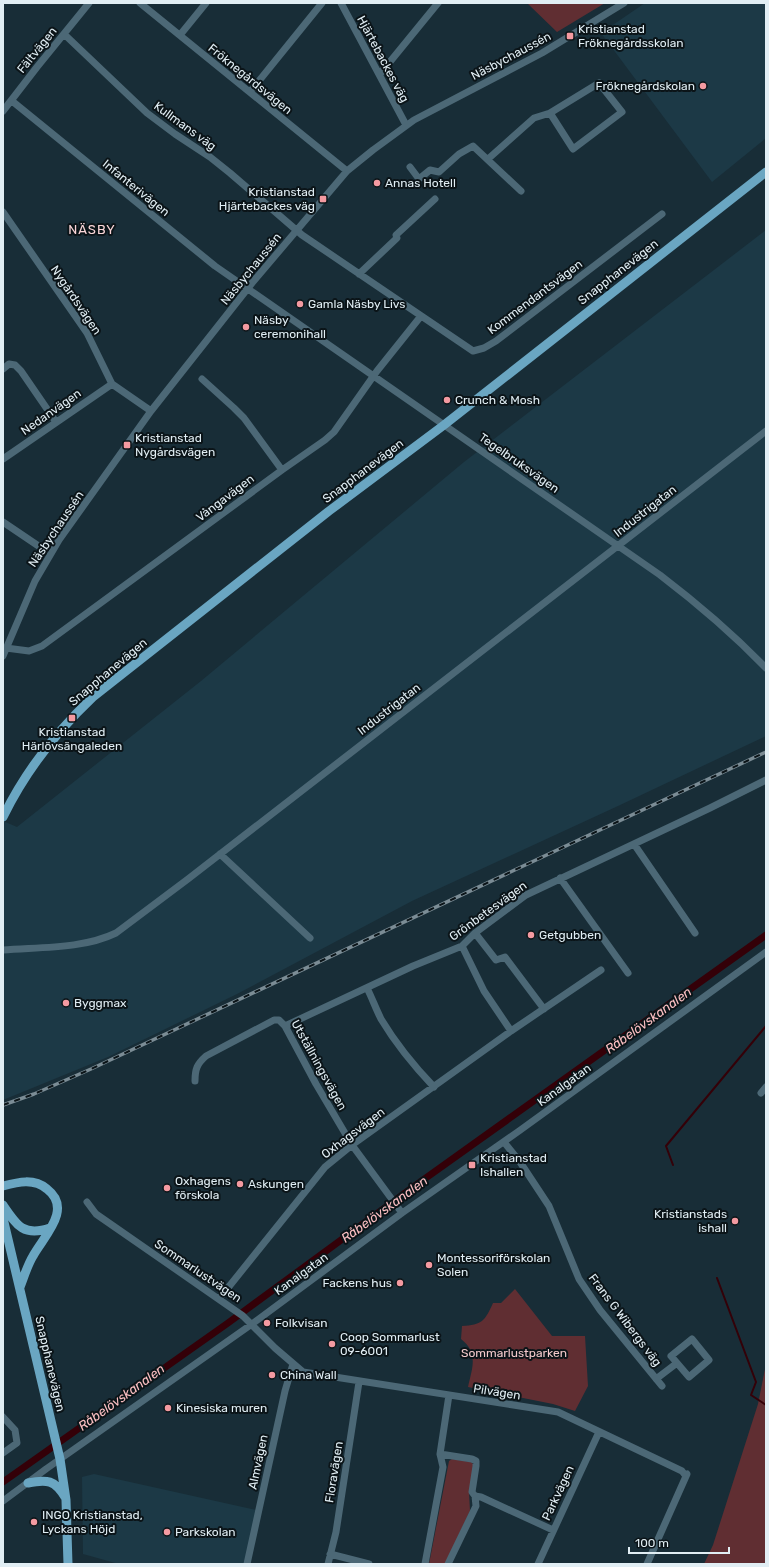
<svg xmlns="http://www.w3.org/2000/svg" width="769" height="1567" viewBox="0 0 769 1567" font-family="Rubik,sans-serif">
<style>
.built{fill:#1c3946}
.green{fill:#602e32}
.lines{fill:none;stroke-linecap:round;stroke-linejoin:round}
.stream{stroke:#340008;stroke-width:2}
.canal{stroke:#340008;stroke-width:7}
.minor{stroke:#4c6876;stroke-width:7}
.major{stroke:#6aa6c2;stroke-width:9}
.rail-casing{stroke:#7b8c95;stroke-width:3.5}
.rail{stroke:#0b1418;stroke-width:2;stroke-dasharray:6;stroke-linecap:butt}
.poi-dot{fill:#f49aa1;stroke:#0b1418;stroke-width:1.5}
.labels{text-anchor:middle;stroke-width:4;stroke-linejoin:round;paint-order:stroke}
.poi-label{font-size:12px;fill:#e1eef4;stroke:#0b1418;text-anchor:start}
.street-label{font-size:12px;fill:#e1eef4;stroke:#0b1418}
.park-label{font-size:12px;fill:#f4cacc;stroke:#0b1418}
.neighbourhood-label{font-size:13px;letter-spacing:1px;fill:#fad6d8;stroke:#0b1418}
.water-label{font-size:13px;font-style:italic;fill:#fdc0c3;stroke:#0b1418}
</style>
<rect width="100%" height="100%" fill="#182d37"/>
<path class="built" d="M645,3H766V138L712,182L601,33Z
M766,230V736L618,806L412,901L237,994L108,1057L3,1100V821L17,827L201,681L464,462Z
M94,1474L256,1510L245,1564H119L83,1554L82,1477Z"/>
<path class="green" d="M527,3H605L557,32Z
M515,1289L552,1336H585L588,1386L575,1411L553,1404L468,1387C472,1368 479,1353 461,1339L462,1326C482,1325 485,1321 493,1303H501Z
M766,1364V1564H704L713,1545L758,1404Z
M452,1459L471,1462L474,1465L469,1492L470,1511L445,1564H429L449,1461Z"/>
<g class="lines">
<path class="stream" d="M673,1165L666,1146L766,1026
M717,1278L756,1382L751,1395L766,1405"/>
<path class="canal" d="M3,1482L228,1323L416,1185L766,935"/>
<path class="minor" d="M140,3L347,171
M341,3L406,125
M64,34L147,113L175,134L210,157L230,173L302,235L473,351L484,348L496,341L662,214
M180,35L206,3
M380,74L438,3
M599,83L622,112L573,149L550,113Z
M250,92L322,3
M12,101L215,266L660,575C698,604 733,634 766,668
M3,111L37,67L89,3
M488,159L534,118L550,113
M410,167L419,179L430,170L439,172L459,154L473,146L521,191
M3,212L87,333L112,384L151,411
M359,274L397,238L396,235L435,199
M3,369L9,364L15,365L21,371L56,422
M202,379L234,408L244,418L282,470
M3,459L112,384
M3,522L40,547
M6,648L29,651L42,646L282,470L325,440L334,432L377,371L421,316
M3,656L35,581L59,540L151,411L252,283L347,171L373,150L414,120L542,53L624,3
M634,844L695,933
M220,854L310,938
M560,878L628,973
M475,933L496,960L505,957L544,1009
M462,946L484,991L511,1031
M3,950C40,947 83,949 116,933L188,879L766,431
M367,988C372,998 376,1009 381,1019C396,1044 414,1066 434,1087
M285,1026L413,966L462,946L475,933L526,895L710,808L766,780
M195,1081C195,1069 197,1064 206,1056L274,1020H279L285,1026L316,1084L352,1145L402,1213
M761,1093L766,1087
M504,1142L520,1162L549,1206L579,1279L600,1310L662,1386
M87,1202L96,1214L243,1316L275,1348L303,1372L558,1412L682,1471L685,1475L687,1474L647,1564
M219,1299L325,1167L352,1145L511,1031L601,970
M656,1379L677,1363L671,1356L692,1339L709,1360L689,1377L677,1363
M3,1417L15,1430L17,1443L3,1453
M440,1454L472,1459L476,1461V1466L472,1492L475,1496L476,1506L448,1564
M475,1496L481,1497L553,1530
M3,1501L46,1469L252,1324L402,1213L519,1131L766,952
M330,1554L369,1564
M247,1564L285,1391L293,1364
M328,1564L336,1532L359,1382
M425,1564L443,1467L440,1454L449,1395
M538,1564L599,1432"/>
<path class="major" d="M3,817C26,770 56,732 93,697L329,511L444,425L766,172
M3,1186C18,1182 34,1178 47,1189C73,1209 44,1236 33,1256C27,1266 24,1277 20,1287
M3,1205C17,1226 24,1237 50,1228
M3,1218L60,1459L66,1500L68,1564
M28,1483C47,1479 55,1480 65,1497"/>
<defs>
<path id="rail" d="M3,1105L34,1094L91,1069L766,752"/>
</defs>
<use href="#rail" class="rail-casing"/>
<use href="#rail" class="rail"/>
</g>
<g class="poi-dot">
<rect x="566" y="32" width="8" height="8" rx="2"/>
<circle cx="703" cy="86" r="4"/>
<circle cx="377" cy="183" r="4"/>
<rect x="319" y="195" width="8" height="8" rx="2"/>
<circle cx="300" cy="304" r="4"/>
<circle cx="246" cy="327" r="4"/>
<circle cx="447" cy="400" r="4"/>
<rect x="123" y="441" width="8" height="8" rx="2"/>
<rect x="68" y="714" width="8" height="8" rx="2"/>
<circle cx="531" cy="935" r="4"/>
<circle cx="66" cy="1003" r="4"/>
<rect x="468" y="1161" width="8" height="8" rx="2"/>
<circle cx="240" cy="1184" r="4"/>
<circle cx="167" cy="1188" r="4"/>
<circle cx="735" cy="1221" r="4"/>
<circle cx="429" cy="1265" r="4"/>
<circle cx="400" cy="1283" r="4"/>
<circle cx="267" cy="1323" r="4"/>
<circle cx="332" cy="1344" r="4"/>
<circle cx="272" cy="1375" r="4"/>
<circle cx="168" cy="1408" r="4"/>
<circle cx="34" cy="1522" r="4"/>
<circle cx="167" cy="1532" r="4"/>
</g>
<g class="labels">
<g class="poi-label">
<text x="578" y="33">Kristianstad<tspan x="578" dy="14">Fröknegårdsskolan</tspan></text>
<text x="695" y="90" text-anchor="end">Fröknegårdskolan</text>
<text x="385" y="187">Annas Hotell</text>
<text x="315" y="196" text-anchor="end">Kristianstad<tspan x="315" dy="14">Hjärtebackes väg</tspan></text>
<text x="308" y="308">Gamla Näsby Livs</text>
<text x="254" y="324">Näsby<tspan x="254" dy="14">ceremonihall</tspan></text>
<text x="455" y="404">Crunch &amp; Mosh</text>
<text x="135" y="442">Kristianstad<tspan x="135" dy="14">Nygårdsvägen</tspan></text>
<text x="72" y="736" text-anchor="middle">Kristianstad<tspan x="72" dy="14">Härlövsängaleden</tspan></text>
<text x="539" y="939">Getgubben</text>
<text x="74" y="1007">Byggmax</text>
<text x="480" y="1162">Kristianstad<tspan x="480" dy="14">Ishallen</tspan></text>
<text x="175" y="1185">Oxhagens<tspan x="175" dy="14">förskola</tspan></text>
<text x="248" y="1188">Askungen</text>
<text x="727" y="1218" text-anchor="end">Kristianstads<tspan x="727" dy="14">ishall</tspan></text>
<text x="437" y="1262">Montessoriförskolan<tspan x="437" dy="14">Solen</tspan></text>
<text x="392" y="1287" text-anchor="end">Fackens hus</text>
<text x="275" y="1327">Folkvisan</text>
<text x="340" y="1341">Coop Sommarlust<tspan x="340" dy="14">09-6001</tspan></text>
<text x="280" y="1379">China Wall</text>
<text x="176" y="1412">Kinesiska muren</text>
<text x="42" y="1519">INGO Kristianstad,<tspan x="42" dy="14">Lyckans Höjd</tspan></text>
<text x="175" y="1536">Parkskolan</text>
</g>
<g class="street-label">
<text transform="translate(37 50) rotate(-51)" y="4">Fältvägen</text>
<text transform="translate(511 56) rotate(-28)" y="4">Näsbychaussén</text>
<text transform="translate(383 59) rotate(62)" y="4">Hjärtebackes väg</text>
<text transform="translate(250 79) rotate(39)" y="4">Fröknegårdsvägen</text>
<text transform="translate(185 126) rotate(36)" y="4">Kullmans väg</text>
<text transform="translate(136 188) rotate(39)" y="4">Infanterivägen</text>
<text transform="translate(251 269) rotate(-51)" y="4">Näsbychaussén</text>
<text transform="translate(618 272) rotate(-38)" y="4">Snapphanevägen</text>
<text transform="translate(535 297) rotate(-37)" y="4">Kommendantsvägen</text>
<text transform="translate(76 300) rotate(56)" y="4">Nygårdsvägen</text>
<text transform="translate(51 412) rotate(-35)" y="4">Nedanvägen</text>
<text transform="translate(519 463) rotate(35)" y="4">Tegelbruksvägen</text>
<text transform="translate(363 471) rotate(-37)" y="4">Snapphanevägen</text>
<text transform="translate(225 498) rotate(-37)" y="4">Vångavägen</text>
<text transform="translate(645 511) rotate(-38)" y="4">Industrigatan</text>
<text transform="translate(56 529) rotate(-56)" y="4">Näsbychaussén</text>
<text transform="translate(108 672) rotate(-40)" y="4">Snapphanevägen</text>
<text transform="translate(389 709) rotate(-38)" y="4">Industrigatan</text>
<text transform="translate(488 911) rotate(-36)" y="4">Grönbetesvägen</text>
<text transform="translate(319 1065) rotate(61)" y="4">Utställningsvägen</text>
<text transform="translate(564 1085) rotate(-36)" y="4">Kanalgatan</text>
<text transform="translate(353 1133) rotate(-37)" y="4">Oxhagsvägen</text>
<text transform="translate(198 1271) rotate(34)" y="4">Sommarlustvägen</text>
<text transform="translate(301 1274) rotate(-36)" y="4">Kanalgatan</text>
<text transform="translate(625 1320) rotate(53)" y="4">Frans G Wibergs väg</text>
<text transform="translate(50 1364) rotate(77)" y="4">Snapphanevägen</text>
<text transform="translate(497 1392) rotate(9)" y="4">Pilvägen</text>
<text transform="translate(258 1462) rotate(-78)" y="4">Almvägen</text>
<text transform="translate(334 1472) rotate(-81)" y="4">Floravägen</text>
<text transform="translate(558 1493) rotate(-65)" y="4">Parkvägen</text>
</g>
<g class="park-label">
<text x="514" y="1357">Sommarlustparken</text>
</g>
<g class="neighbourhood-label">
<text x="92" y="234">NÄSBY</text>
</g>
<g class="water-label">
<text transform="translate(648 1020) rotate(-36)" y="5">Råbelövskanalen</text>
<text transform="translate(384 1209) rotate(-36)" y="5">Råbelövskanalen</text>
<text transform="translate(121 1397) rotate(-36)" y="5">Råbelövskanalen</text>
</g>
</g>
<rect width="769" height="1567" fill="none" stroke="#e1eef4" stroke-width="8"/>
<path d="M629 1547v6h100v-6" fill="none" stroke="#e1eef4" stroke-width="2"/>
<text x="635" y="1547" font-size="12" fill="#e1eef4" stroke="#0b1418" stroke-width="3" paint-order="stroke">100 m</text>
</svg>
